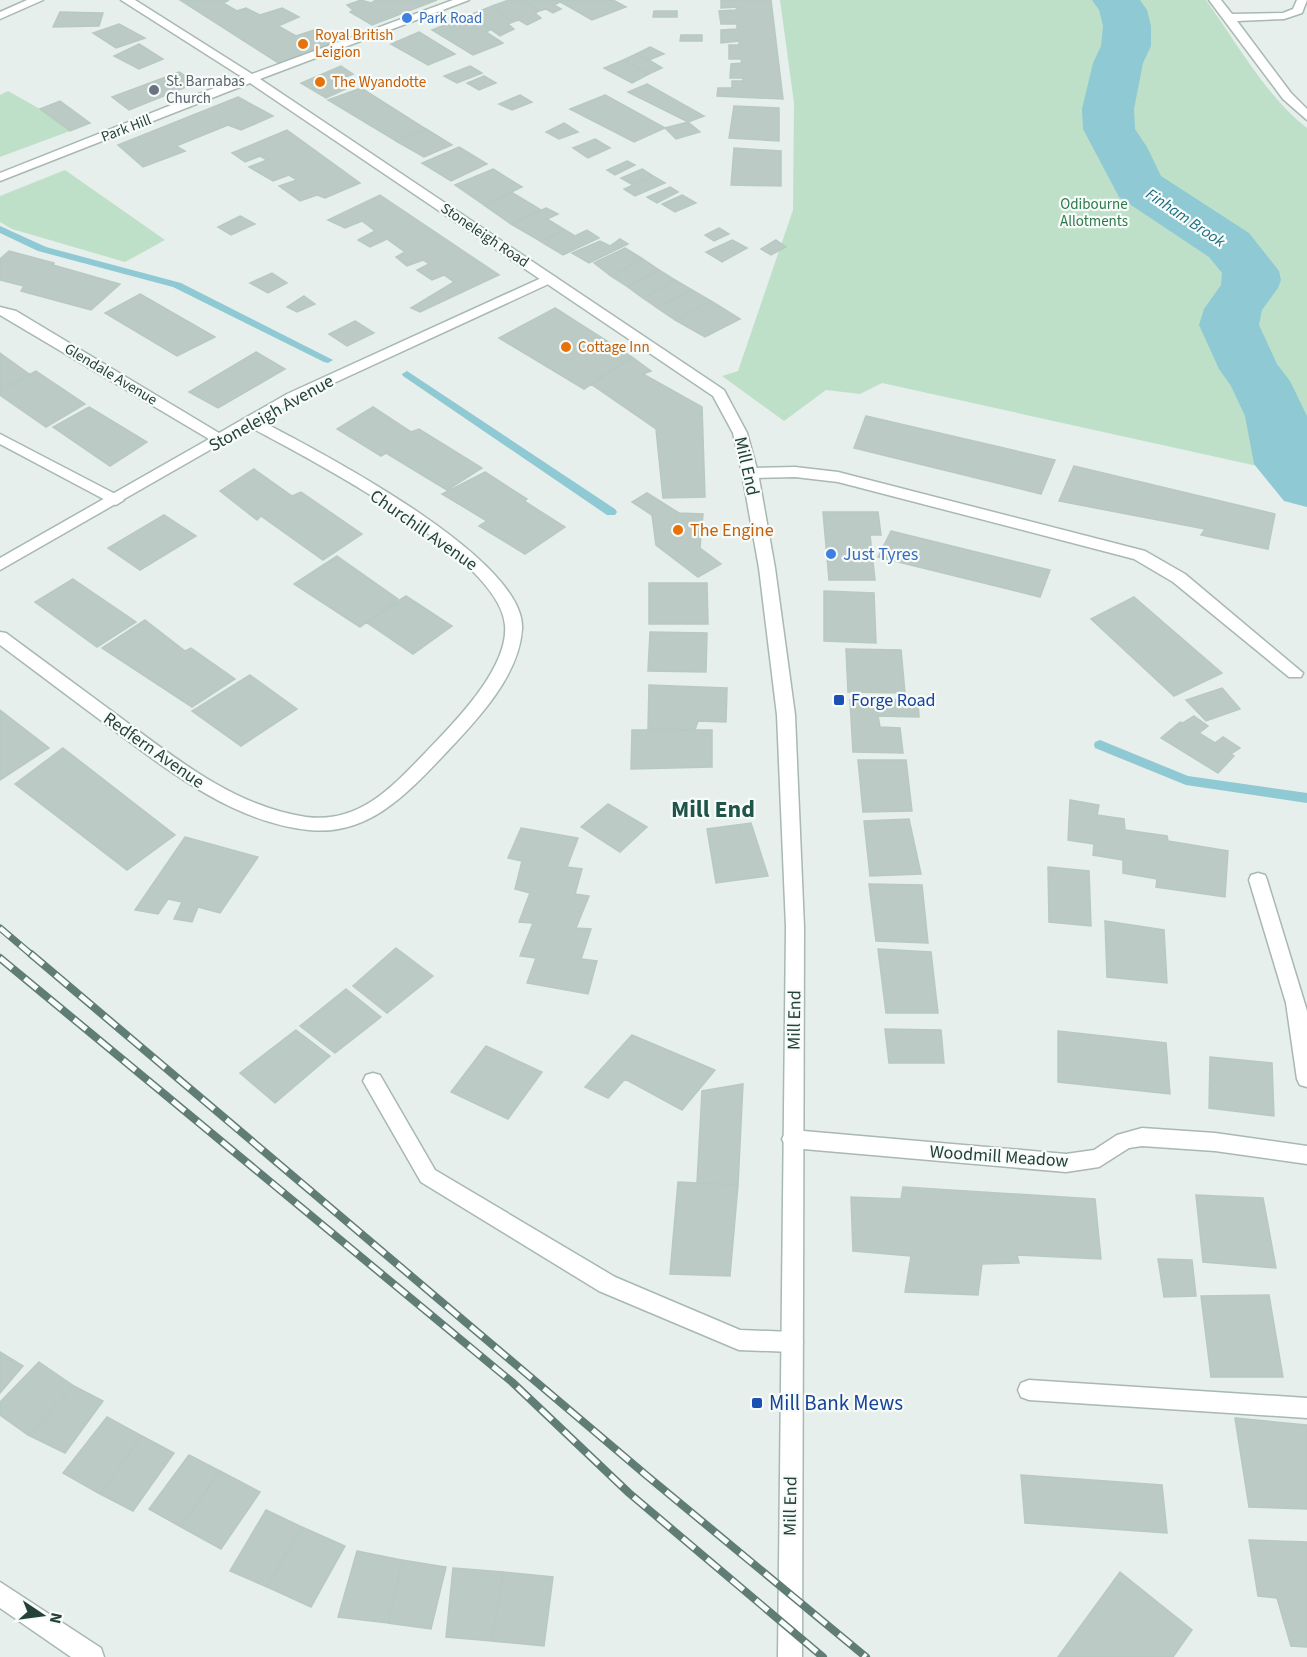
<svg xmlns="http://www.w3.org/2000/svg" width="1307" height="1657" viewBox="0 0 1307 1657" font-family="'Source Sans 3',sans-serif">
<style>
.green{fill:#bfe0c8}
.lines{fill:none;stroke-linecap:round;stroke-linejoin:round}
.stream{fill:#8ec9d4;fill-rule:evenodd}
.river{fill:#8ec9d4;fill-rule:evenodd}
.building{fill:#bbcac4;stroke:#b8c9c2;stroke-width:1.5}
.service-casing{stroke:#a8b8b2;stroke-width:3}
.minor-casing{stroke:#a8b8b2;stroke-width:3}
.tertiary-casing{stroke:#a8b8b2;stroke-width:3}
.service{fill:#fff;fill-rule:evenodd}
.minor{fill:#fff;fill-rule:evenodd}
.tertiary{fill:#fff;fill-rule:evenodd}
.rail-far1-casing{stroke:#5f7d75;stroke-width:7}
.rail-casing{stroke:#5f7d75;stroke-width:8}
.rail-far1{stroke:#f7fbf9;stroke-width:4.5;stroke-dasharray:13;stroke-linecap:butt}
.rail{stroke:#f7fbf9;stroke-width:5;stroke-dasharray:16;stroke-linecap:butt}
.shop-dot{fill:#3f7fe0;stroke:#f7fbf9;stroke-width:2}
.food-dot{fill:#e8710a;stroke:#f7fbf9;stroke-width:2}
.worship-dot{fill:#6b7280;stroke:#f7fbf9;stroke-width:2}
.transit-dot{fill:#1a4fb4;stroke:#f7fbf9;stroke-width:2}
.labels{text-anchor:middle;stroke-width:4.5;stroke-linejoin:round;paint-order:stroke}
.far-shop-label{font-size:15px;fill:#366cbe;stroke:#f7fbf9;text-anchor:start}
.far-food-label{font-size:15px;fill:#c56008;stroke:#f7fbf9;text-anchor:start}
.far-worship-label{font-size:15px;fill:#5b616d;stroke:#f7fbf9;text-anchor:start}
.far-street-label{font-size:15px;fill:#24423a;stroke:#f7fbf9}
.far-park-label{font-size:15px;fill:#2d7a4b;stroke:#f7fbf9}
.far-water-label{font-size:16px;font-style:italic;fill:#1c6f80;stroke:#f7fbf9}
.street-label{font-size:18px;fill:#24423a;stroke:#f7fbf9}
.food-label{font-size:18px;fill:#c56008;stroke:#f7fbf9;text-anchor:start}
.shop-label{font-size:18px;fill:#366cbe;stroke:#f7fbf9;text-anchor:start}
.transit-label{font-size:18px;fill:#164399;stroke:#f7fbf9;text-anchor:start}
.near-transit-label{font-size:21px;fill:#164399;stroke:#f7fbf9;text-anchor:start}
.district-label{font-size:24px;font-weight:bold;fill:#1f5548;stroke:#f7fbf9}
</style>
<rect width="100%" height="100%" fill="#e6efeb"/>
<path class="green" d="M780,0H1206C1237,43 1265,95 1307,128V477L882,383L860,394L826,390L784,421L722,376L738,371L793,210L794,103Z
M8,91L40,109L70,131L0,157V95Z
M65,170L165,240L125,262L12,229L0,222V196Z"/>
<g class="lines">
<path class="stream" d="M0,226L46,247L181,283L333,360L328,363L324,362L173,287L38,251L0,233Z
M407,371L615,509L617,512L615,515H607L403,376L402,374Z
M1100,740L1188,776L1307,793V803L1186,785L1095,748L1094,745L1095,742Z"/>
<path class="river" d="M1092,0H1140L1147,10L1151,26V46L1143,63L1134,109L1135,129L1147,147L1161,176L1249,233L1279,271L1281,280L1278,288L1262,310L1259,325L1277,364L1290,381L1307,416V507L1284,501L1254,464L1245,416L1231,386L1219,369L1199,325L1204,309L1221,285L1222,273L1209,257L1119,197L1083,129L1082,109L1093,63L1101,46L1103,26L1099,10Z"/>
</g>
<path class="building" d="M180,0H229L223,3L237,11L246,8L260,15L282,8L299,17L278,26L296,36L317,29L336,42L280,64Z
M361,0L371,3L376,0H437L372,25L350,12L353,10L347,5Z
M509,0H524L539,11L535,13L541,18L527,25L519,20L513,22L492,6Z
M524,0H557L560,2L554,5L561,9L553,13L546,9L539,11Z
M557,0H613L626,7L592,20Z
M721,0H771L783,99L717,96L718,88H732V81H743V78H730L731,64L742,63L741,59H729V45H739V41L721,43V30L737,29V24H721L719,11L736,10L737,7L721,8Z
M492,6L513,22L508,24L514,29L500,36L470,15Z
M654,11H677V17H653Z
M60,12L103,13L99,26L53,27Z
M470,15L492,29L486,32L503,43L473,55L432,30Z
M119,24L145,38L116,48L93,33Z
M419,32L455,54L428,65L391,44Z
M681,35H702V41H680Z
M139,44L163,59L139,69L114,56Z
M650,47L664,54L649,60L636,54Z
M636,54L649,60L662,68L649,74L623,60Z
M623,60L649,74L632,83L604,68Z
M341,66L353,74L336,81L348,88L326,98L301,83Z
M470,66L482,73L457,83L444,76Z
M179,72L196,83L129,110L112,97Z
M484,76L496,83L479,90L467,83Z
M647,84L704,116L688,122L628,92Z
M361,88L426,129L396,141L328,100Z
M520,95L532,102L512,110L499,104Z
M605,95L665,128L634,142L570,109Z
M238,97L273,116L241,130L228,125L176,146L185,151L143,167L118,145Z
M60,101L90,123L70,131L40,109Z
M734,106L779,108V141L729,138Z
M688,122L700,132L676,139L665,128Z
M564,123L578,132L559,139L546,132Z
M426,129L452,145L424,157L396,141Z
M287,130L360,183L325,198L317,195L300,201L279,186L297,180L289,175L273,181L249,167L267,160L260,156L245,162L232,153Z
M595,139L610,148L588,158L573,148Z
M459,147L487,164L451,181L422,163Z
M734,148L781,151V186L731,185Z
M627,161L635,165L615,175L607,170Z
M493,169L522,187L484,205L455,185Z
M642,169L653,176L633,185L621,178Z
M653,176L665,183L635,196L624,189Z
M670,187L678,192L657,203L647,197Z
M511,192L541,210L511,224L484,205Z
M380,195L499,275L420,312L411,308L454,282L444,275L432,280L417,270L429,264L423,260L407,266L396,257L405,252L387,239L370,247L358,240L375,231L362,221L345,228L328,220Z
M682,195L696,203L675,212L662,204Z
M546,208L558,214L547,219L565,230L540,241L511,224Z
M240,216L255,224L231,235L218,227Z
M719,228L729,234L714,241L705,235Z
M565,230L575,236L587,230L599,238L563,255L540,241Z
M620,239L628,244L589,263L572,253L600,241L610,246Z
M732,240L747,248L722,262L706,252Z
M776,240L786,247L771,255L761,249Z
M625,248L643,259L611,276L594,263Z
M9,251L54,263L53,265L120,284L91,310L21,291L24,286L0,280V259Z
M643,259L659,270L628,287L611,276Z
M659,270L675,280L643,298L628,287Z
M272,273L287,283L268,293L250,283Z
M675,280L692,290L656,307L643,298Z
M692,290L711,301L675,320L656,307Z
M140,294L215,337L177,356L105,313Z
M304,296L315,304L297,312L287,307Z
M711,301L740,319L705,337L675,320Z
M555,308L632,357L584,389L499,338Z
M355,321L374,333L347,346L329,334Z
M256,352L285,369L218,408L189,392Z
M0,353L29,374L0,391Z
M632,357L651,371L643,374L702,407L705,497L663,498L656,429L591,384Z
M36,371L85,404L46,427L0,395V391Z
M89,407L147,442L110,466L53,427Z
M373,407L411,432L419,429L482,468L447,490L386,453L381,456L337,429Z
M866,416L1055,460L1041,494L854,448Z
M1074,466L1275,514L1268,549L1201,535L1205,529L1059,501Z
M254,469L292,496L301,492L362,534L323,560L261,516L257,520L220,491Z
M485,472L527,499L524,501L565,527L525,554L479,526L487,521L442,494Z
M647,493L679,513L703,514L700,548L721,564L698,577L656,545L652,515L632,502Z
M823,512H878L881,535H870L875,580H829Z
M164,515L196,536L140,570L108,548Z
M891,531L1050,570L1040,597L878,557Z
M337,556L398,599L360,627L294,584Z
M73,579L136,622L97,647L35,602Z
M649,583H707L708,624H649Z
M824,591L874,593L876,643L824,641Z
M406,596L452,626L413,654L366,622Z
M1134,597L1222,673L1174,696L1091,619Z
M145,620L185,651L191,648L235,679L192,707L102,648Z
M650,632L707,633L706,672L648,671Z
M846,649L901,650L905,693L848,692Z
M250,675L297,709L241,746L192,711Z
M649,685L727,688L726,722L698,721L695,730L648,729Z
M1222,688L1240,709L1206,721L1186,700Z
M918,699L919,717L878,716L880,727L900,728L903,753L853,752L850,700Z
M0,710L49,748L0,780Z
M1194,716L1208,726L1199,733L1215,743L1223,737L1240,748L1231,754L1234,756L1218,773L1161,738L1180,722L1183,723Z
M632,730H712V767L631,769Z
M63,748L175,835L127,870L15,784Z
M858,760H906L912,811L863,812Z
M1070,800L1099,805L1097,815L1124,819L1125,830L1167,836L1168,841L1228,851L1225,897L1156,887L1157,879L1123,873V860L1093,855L1094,844L1068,840Z
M608,804L647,827L620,852L581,827Z
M909,819L921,874L870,876L864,821Z
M751,823L768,876L716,883L707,829Z
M521,828L578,838L567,867L582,869L575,894L589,896L576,928L591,929L581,959L597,961L588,994L527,983L536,958L520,956L533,923L519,922L530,893L515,889L522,861L508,858Z
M185,837L258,857L220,913L198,907L192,922L174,919L182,902L168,899L158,914L135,910Z
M1048,867L1089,871L1091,926L1049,922Z
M869,884L922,885L928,943L876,941Z
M1105,921L1164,930L1167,983L1107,977Z
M396,948L433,976L387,1013L353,986Z
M878,949L931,952L938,1013H886Z
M346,989L381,1017L335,1053L300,1026Z
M885,1029L941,1030L944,1063H889Z
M296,1030L330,1056L275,1103L240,1073Z
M1058,1031L1166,1043L1170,1094L1058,1082Z
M632,1035L715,1070L682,1110L625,1079L608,1098L585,1087Z
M486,1046L542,1072L508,1119L451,1092Z
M1210,1057L1272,1063L1274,1116L1209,1108Z
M743,1084L738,1185L697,1183L702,1091Z
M678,1182L738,1185L730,1276L670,1274Z
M903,1187L1095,1199L1101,1259L1017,1255L1019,1263L982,1264L978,1295L905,1292L911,1256L853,1251L851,1197L901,1199Z
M1196,1195L1263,1198L1276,1268L1203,1262Z
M1158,1259L1192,1260L1196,1296L1164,1297Z
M1269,1295L1283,1377H1211L1201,1296Z
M0,1352L23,1366L0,1393Z
M39,1362L74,1386L28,1435L0,1415V1402Z
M74,1386L103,1401L65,1453L28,1435Z
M107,1417L142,1436L100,1494L63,1473Z
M1235,1418L1307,1425V1509L1249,1507Z
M142,1436L174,1453L133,1511L100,1494Z
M189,1455L220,1471L181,1527L149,1509Z
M220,1471L260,1492L221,1549L181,1527Z
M1021,1475L1162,1485L1167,1533L1025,1523Z
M266,1510L302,1527L267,1587L230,1571Z
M302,1527L345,1546L311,1607L267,1587Z
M1249,1540L1307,1542V1647L1291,1646L1277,1598L1258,1596Z
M357,1551L402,1560L388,1623L338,1617Z
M402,1560L446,1567L431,1629L388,1623Z
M453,1568L503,1572L492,1641L446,1637Z
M503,1572L553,1577L544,1646L492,1641Z
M1120,1572L1192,1630L1173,1657H1058Z"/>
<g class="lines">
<defs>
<path id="service" d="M0,434L121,497L124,500L116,505L111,503L0,444Z
M1029,1380L1307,1398V1418L1029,1400L1021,1397L1018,1390L1021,1383Z"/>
<path id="minor" d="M27,0H43L0,19V12Z
M1209,0H1221L1232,14L1283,13L1293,9L1297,0H1307L1302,13L1284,19L1237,21L1291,93L1307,109V120L1283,99Z
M550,274L557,278L555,281L297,400L261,421C318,451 526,558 522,629C519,678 474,723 442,757C405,796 367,836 309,830C232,822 166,769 107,725C71,698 36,672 0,645V632L6,633C44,661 83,690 121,718C176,759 236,807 306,817C360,824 393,786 426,752C454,723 509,668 505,625C500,557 308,458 250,427L0,570V558L209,439L0,315V307L16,311L219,433L287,394Z
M795,467L838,472L1145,551L1185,574L1303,673L1301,677H1289L1173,582L1134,559L838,482L795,477L750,478L742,473L750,468Z
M1258,873L1265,875L1267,880L1307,1011V1087L1300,1085L1297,1079L1286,1003L1249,880L1251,875Z
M373,1073L380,1075L435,1170L615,1277L740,1330L792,1332L800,1335L803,1342L800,1349L792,1352L739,1350L599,1291L421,1182L363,1081L366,1075Z
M1142,1128L1215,1133L1307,1146V1164L1215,1151L1142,1146L1129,1148L1099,1167L1066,1172L792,1148L785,1145L782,1139L785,1133L792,1130L1066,1154L1094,1150L1117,1135Z
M0,1582L101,1648L104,1657H71L0,1608Z"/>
<path id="tertiary" d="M121,0H135L252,74L453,0H469L260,79L724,390L747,433L758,473L775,568L795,715L804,927L802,1657H778L786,927L777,715L759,568L742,473L733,433L713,396L250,83L0,181V173L242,77Z"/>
</defs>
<use href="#service" class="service-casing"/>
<use href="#minor" class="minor-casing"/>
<use href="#tertiary" class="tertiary-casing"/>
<use href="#service" class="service"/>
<use href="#minor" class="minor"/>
<use href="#tertiary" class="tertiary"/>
<defs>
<path id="rail-far1" d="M0,928L33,956"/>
<path id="rail" d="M31,954L646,1475L866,1657
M0,958L512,1382L629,1493L823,1657"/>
</defs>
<use href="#rail-far1" class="rail-far1-casing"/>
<use href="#rail" class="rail-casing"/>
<use href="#rail-far1" class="rail-far1"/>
<use href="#rail" class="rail"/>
</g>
<g class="shop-dot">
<circle cx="407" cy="18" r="6"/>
<circle cx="831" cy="554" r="6"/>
</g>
<g class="food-dot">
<circle cx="303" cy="44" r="6"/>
<circle cx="320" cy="82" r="6"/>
<circle cx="566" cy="347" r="6"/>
<circle cx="678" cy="530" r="6"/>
</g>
<circle class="worship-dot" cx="154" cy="90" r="6"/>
<g class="transit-dot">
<rect x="833" y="694" width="12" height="12" rx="3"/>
<rect x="751" y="1397" width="12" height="12" rx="3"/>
</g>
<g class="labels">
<g class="far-shop-label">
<text x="419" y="23">Park Road</text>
</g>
<g class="far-food-label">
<text x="315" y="40">Royal British<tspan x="315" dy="17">Leigion</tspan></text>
<text x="332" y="87">The Wyandotte</text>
<text x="578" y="352">Cottage Inn</text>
</g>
<g class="far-worship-label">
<text x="166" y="86">St. Barnabas<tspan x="166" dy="17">Church</tspan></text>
</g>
<g class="far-street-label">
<text transform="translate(126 128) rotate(-21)" y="5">Park Hill</text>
<text transform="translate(485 235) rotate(34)" y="5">Stoneleigh Road</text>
<text transform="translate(111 374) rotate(31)" y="5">Glendale Avenue</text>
</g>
<g class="far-park-label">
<text x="1094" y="209">Odibourne<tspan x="1094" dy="17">Allotments</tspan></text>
</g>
<g class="far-water-label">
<text transform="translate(1186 217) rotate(34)" y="6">Finham Brook</text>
</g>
<g class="street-label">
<text transform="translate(271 413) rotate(-29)" y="6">Stoneleigh Avenue</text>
<text transform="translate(747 466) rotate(77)" y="6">Mill End</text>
<text transform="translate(424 530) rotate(35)" y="6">Churchill Avenue</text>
<text transform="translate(154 750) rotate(35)" y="6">Redfern Avenue</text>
<text transform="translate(794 1020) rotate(-89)" y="6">Mill End</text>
<text transform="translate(999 1156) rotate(4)" y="6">Woodmill Meadow</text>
<text transform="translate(790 1506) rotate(-89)" y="6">Mill End</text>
</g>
<g class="food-label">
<text x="690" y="536">The Engine</text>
</g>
<g class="shop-label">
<text x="843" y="560">Just Tyres</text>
</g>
<g class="transit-label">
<text x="851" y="706">Forge Road</text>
</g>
<g class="near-transit-label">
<text x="769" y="1410">Mill Bank Mews</text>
</g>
<g class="district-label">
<text x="713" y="817">Mill End</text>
</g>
</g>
<g transform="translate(42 1615) rotate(103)" stroke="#f7fbf9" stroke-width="4.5" paint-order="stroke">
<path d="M0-4.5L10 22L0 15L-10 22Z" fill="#24423a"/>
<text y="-9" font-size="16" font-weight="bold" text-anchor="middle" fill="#24423a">N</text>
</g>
</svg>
